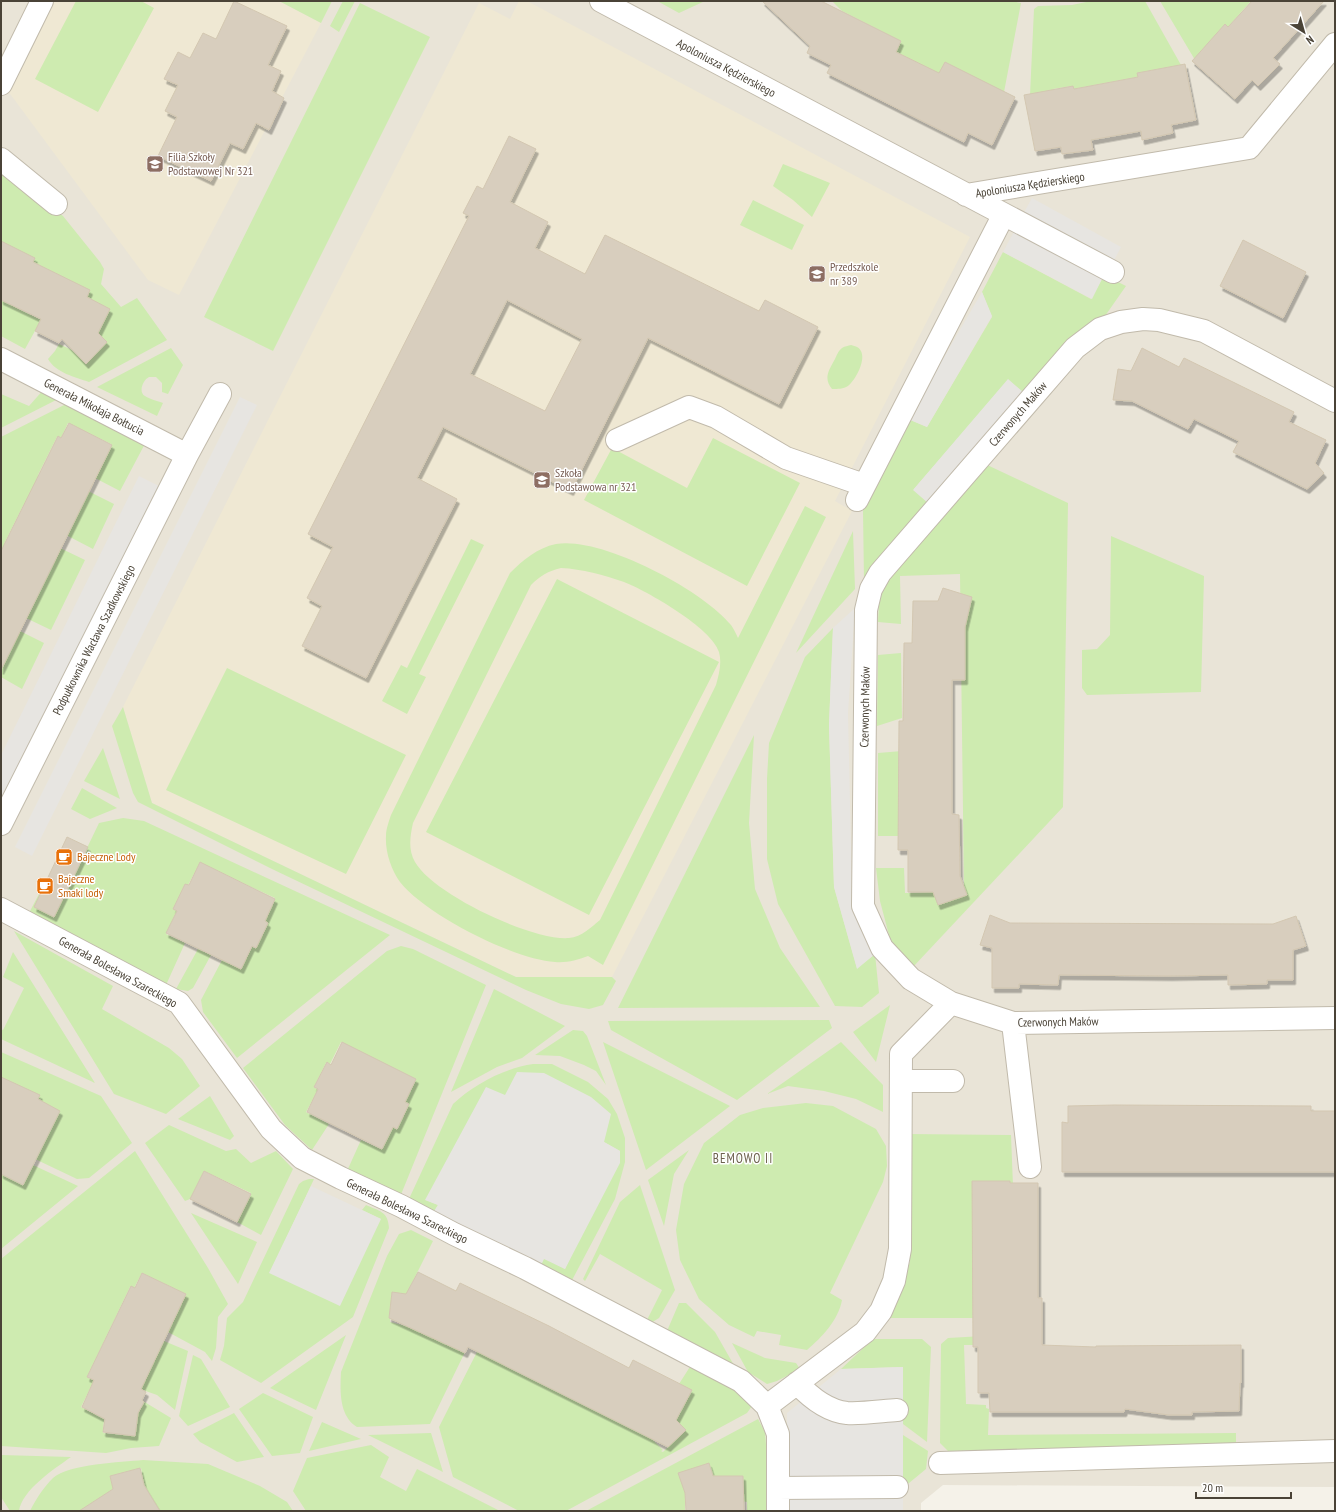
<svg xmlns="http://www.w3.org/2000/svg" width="1336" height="1512" viewBox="0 0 1336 1512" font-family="'PT Sans Narrow',sans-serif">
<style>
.residential{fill:#e9e4d7}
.education{fill:#efe8d3}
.green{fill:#ceebb0;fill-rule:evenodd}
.parking{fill:#e7e5e1}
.building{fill:#d8cebe;stroke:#d3c7b1;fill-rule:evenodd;filter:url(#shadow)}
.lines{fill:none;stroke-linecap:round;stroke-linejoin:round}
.minor-casing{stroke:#c1baab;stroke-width:24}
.minor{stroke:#fff;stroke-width:22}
.labels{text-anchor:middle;stroke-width:3;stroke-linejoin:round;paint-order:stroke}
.street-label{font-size:12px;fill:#4a4337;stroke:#fff}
.education-label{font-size:12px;fill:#785e54;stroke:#fff;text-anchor:start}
.food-label{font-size:12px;fill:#c56008;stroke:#fff;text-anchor:start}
.neighbourhood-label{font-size:13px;letter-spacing:1px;fill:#6d624e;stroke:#fff}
</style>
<defs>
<filter id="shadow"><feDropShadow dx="2.5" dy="4.5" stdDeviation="0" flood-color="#0004"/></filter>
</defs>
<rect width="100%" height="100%" fill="#f5f2e9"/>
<path class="residential" d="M1,1H1335V1487L943,1485L921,1503V1511H1Z"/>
<path class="education" d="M54,1H279L321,23L179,295L148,280L8,91Z
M519,1H527L970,237L835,501L852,511L612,977H516L152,803L123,707L479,3L510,19Z"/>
<path class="green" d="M76,1H141L154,8L98,112L35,79Z
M279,1H332L321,23Z
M343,1H355L339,32L330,26Z
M660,1H705L679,13L659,2Z
M832,1H1012L1021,3L1004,92L945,62L939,74L895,52L901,41L842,11Z
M1091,1H1145L1181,65L1137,73L1138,77L1073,89L1072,86L1053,89L1054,93L1030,95L1034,9L1038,6L1072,5Z
M1160,1H1251L1228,27L1224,25L1195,60Z
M360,3L430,37L273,351L204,317Z
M783,164L830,183L812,217L793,200L773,186Z
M1,168L13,175L63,216L100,262L104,269L101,284L121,307L137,298L167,340L89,382C75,377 56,373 48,359L55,351L59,344L72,350L86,363L107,342L98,333L109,309L86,298L1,242Z
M753,200L804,225L792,250L740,225Z
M1003,252L1091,299L1104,275L1126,286L1098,326L1023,392L1008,380L914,489L928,503L864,581L863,511L908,419L927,427L992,317L982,292Z
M1,300L41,320L25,349L1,336Z
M851,345C853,346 856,346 857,347C870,354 856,380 848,386C843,389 838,389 832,389C823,378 829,370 835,359C837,355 838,351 842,348C845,346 848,346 851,345Z
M171,348L183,365L168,394L162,392V383L156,377C154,377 151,377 149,377C143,380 138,392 145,396C149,399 158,401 163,403L157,416L97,387Z
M45,388L62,397L1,428V394L29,406Z
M72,401L148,438L120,491L95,478L111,444L68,423L61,438L57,437L38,475L42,477L27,507L23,506L4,544L8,547L1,560V437Z
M713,438L800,483L747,586L584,500L612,448L687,488Z
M983,463L1068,503L1063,807L913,967L890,939L880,901L876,868H904L905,893L964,891L960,574L900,576L901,624L878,622L879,602L887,578Z
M88,491L114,504L93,549L66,535Z
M805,506L826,517L603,965L588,956C577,960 567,963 555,962C513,959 426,915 400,882C391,870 385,851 386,836C386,829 389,821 391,815L510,573C523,560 537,548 556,544C601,536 703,590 731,625C734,629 736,634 738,638ZM561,568C582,569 604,575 624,582C647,591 712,628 719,652C722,663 719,674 716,685L600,920C591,927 582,937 569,938C532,941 433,894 415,862C408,850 410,836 413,823L531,585C540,576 548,571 561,568Z
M853,531L855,589L796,653Z
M1111,536L1204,576L1201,692L1087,695L1082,688V650L1097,649L1110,635Z
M471,539L484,545L419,674L426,677L407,714L382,701L401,665L407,668Z
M60,548L85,560L51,630L26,618Z
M557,579L719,662L589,915L426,832Z
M833,628L829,725L834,887L857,968L875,954L879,993L862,1007L835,1006L778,904L767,859V779L769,743L805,657Z
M20,631L44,643L22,689L1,677V669Z
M901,653L902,718L877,726L878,655Z
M227,668L406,755L346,874L166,790Z
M123,707L152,803L516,977H612L616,981L603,1005L589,1009L561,1004L526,990L272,869L138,802L133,793L112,726Z
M754,735L749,823L755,889L780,948L820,1007L618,1008Z
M103,748L120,799L84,781Z
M902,751L904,836H878V753Z
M82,788L117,808L90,819L71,809Z
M123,818L144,821L390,935L237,1058L203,1012L201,1000L222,960L241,969L252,947L256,948L267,923L264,921L275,898L200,863L188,885L185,884L173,909L177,911L166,934L185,943L166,985L29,913L40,892L61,902L99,823Z
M14,931L113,986L102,1009L169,1048L182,1059L200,1086L166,1114L114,1094Z
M401,946L413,949L486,985L400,1197L347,1171L361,1140L381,1149L392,1127L397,1129L409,1104L405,1102L416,1079L341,1042L330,1064L326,1063L314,1087L318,1090L306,1112L329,1124L312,1150L285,1125L243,1068L387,951Z
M198,949L211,955L193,988L188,991L176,989Z
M13,952L95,1083L1,1039V1029L3,1030L24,988L3,977Z
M494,989L565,1026L522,1058L497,1067L451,1092Z
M890,1005L876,1062L853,1032Z
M829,1020L832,1028L737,1100L611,1030L608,1021Z
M573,1030L583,1031L587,1036L606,1085L596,1071L584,1065L560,1056L535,1055Z
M603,1042L730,1106L646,1170Z
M841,1042L883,1085V1112L856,1099L824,1091L788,1086L767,1094Z
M1,1052L101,1096L132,1143L89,1178L77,1179L35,1159L1,1081Z
M533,1064H552L588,1082L608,1099L617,1114L625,1138V1162L615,1199L570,1284L540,1267L544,1258L565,1269L620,1151L604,1142L505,1095L426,1200L438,1205L433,1213L408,1201L453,1104C474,1084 505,1068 533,1064Z
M210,1096L234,1136L230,1140L178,1119Z
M806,1103L833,1106L876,1129L886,1146L887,1166L883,1182L830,1293L842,1300C838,1321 822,1337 807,1350L779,1345L781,1335L757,1331L754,1337L729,1325L699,1299L680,1260L676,1230L684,1184L704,1143L740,1115L763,1108Z
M169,1125L226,1151L236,1149L251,1163L276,1151L293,1169L261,1235L237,1222L251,1193L204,1171L190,1199L185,1201L145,1143Z
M907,1134L1011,1135L1013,1186L982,1318H889L910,1262Z
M689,1150L674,1174L664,1226L648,1180Z
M135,1151L208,1268L228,1304L218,1317L216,1348L212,1361L205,1352L168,1332L186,1294L142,1273L134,1288L130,1287L87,1377L94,1381L81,1407L104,1419L103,1433L134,1436L136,1418L143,1401L171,1418L159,1446L131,1448L106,1453L1,1446V1259Z
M33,1165L78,1186L1,1249V1174L23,1185Z
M309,1179H314L270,1273L381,1219L362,1210L366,1205C379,1211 388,1211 389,1228L353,1317L261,1383L220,1360L224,1346L227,1318L243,1302L299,1184L303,1181Z
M640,1185L675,1290L659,1318L651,1323L646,1322L662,1290L600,1254L585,1281L583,1279L620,1202Z
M191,1213L257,1242L238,1284Z
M411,1230L433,1241L406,1295L392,1293L390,1322L406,1326L465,1352L430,1424L357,1427C339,1416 340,1391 341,1372L387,1256L399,1234Z
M679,1303H686L715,1332L735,1367L667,1331Z
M346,1335L316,1410L270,1388Z
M983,1336V1345H964L966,1404L986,1405V1408L989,1409L988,1435L1236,1433V1446L948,1451L940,1443L941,1344L948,1338Z
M873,1339H922L931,1347L927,1442L903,1424V1367L841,1369Z
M164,1341L188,1351L175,1410L157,1395L140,1389Z
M732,1343L765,1358L796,1363L800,1369L777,1381L767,1384L748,1372Z
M479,1348L507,1362L505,1366L652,1439L663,1450L661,1451L663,1452L685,1430L676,1420L679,1384L693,1362L737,1390L752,1406L747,1413L566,1511H519L453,1477L439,1427Z
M193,1355L201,1359L230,1407L188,1426L179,1416Z
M263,1393L313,1417L300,1453L272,1456L239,1409Z
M234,1413L264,1457L237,1462L200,1442L193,1434Z
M758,1419L765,1432L767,1457L768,1511H747V1502L685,1489V1511H586Z
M322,1422L361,1439L309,1451Z
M431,1433L443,1472L368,1435Z
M903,1435L928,1451L926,1469L903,1488Z
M371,1445L389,1457L380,1477L406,1491L417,1469L500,1511H306L293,1491L307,1458Z
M1,1455L71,1457C54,1469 22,1490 19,1511H10L1,1497Z
M143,1460L208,1464L260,1486L287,1502L293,1511H160L144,1486L141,1468L110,1476L113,1489L96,1511H30C36,1499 43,1488 53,1478C69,1464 121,1462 143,1460Z"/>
<path class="parking" d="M1032,198L1121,247L1110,268L1021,218Z
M1016,228L1104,275L1092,299L1003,252Z
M982,292L992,316L927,427L908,419Z
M1008,379L1023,392L928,503L913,490Z
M240,397L257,405L32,856L15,847Z
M139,476L159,486L1,805V755Z
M855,608L848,713L852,893L875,954L857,969L834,887L829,725L833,628Z
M517,1072L544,1073L591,1097L611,1114L604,1142L620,1151V1163L565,1269L544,1259L540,1267L433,1213L438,1205L425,1200L486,1087L505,1095Z
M311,1186L381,1219L340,1306L269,1273Z
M903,1367V1511H787V1413L841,1369Z"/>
<path class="building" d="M234,1L287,26L268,65L281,71L272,91L284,98L269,130L256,123L243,149L230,143L211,181L158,156L177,117L165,111L178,85L164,79L178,52L190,58L203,33L216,39Z
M762,1H821L901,41L896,52L939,73L945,62L1015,97L992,145L968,133L964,142L827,73L831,65L807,53L810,46Z
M1252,1H1324L1273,58L1280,64L1258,86L1252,80L1235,99L1192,61L1225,24L1228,27Z
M1185,64L1196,120L1171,125L1173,133L1142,140L1141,131L1091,140L1093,150L1062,154L1061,147L1035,151L1024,95L1073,86L1074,89L1138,77L1137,73Z
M509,136L536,149L510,202L548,222L535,248L585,274L605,235L759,311L765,300L818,327L779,404L648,338L571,491L443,427L417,478L457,499L366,678L302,646L322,606L307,598L333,547L308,534L469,216L463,213L477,186L483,189ZM507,300L582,339L545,411L470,374Z
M1243,240L1306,272L1283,318L1220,286Z
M1,241L35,258L33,262L90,290L87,297L110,309L98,333L107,342L86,364L62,339L59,343L35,331L41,319L1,300Z
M1142,348L1179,367L1184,358L1294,412L1289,422L1326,440L1315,463L1324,473L1307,489L1233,452L1239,441L1194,419L1188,429L1132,401L1113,400L1118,369L1131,371Z
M69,423L112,445L1,670V551L58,436L61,438Z
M943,588L972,597L965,627V680H952V814L959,815L960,876L967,895L938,905L933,892H908V850H898L899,721H903L904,643H912L913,601H938Z
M67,837L88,847L54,917L34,907Z
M200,862L275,899L265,921L268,923L256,948L252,946L241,969L166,933L177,911L173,909L185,884L189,885Z
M990,915L1010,923L1273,924L1296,916L1306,946L1293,950V980H1267V984L1228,985V975L1170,976L1059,975L1058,985L1019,984V988H992V948L980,945Z
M342,1042L416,1079L405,1102L409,1104L397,1129L393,1127L382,1149L307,1112L318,1089L314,1087L327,1062L331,1065Z
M1,1077L40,1095L38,1099L60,1111L23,1185L1,1174Z
M1114,1105L1311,1106V1111H1335V1172H1062V1122L1068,1123V1106Z
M204,1171L251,1194L237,1222L190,1199Z
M972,1181H1010V1183H1038V1298H1042V1345L1096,1347V1346L1241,1345V1383H1240L1239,1411L1192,1412V1415H1169L1125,1409L1124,1412H990L989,1393H978V1347H973Z
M418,1272L456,1291L460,1283L549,1326L629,1368L633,1360L692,1390L676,1420L686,1430L668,1447L468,1347L465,1353L389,1318L392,1292L406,1294Z
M142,1273L186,1294L141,1389L146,1392L142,1400L144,1402L138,1413L135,1436L103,1432L105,1419L82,1407L94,1380L87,1377L131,1286L135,1288Z
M709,1463L713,1476H743L744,1511H686L685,1493L678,1473Z
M140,1468L144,1485L160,1511H79L113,1489L110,1476Z"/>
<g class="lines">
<defs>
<path id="minor" d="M601,1L1113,272
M1,84L42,1
M1,159L56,204
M966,195L1249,148L1335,44
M1,359L187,455
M1335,401L1204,331L1159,320L1143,319L1121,322L1100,329L1075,348L880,573L871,589L866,610L863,906L882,948L911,979L951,1003L1013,1023L1335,1018
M617,440L689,407L716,417L786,458L864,485
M857,500L1003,216
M1,824L187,455L220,394
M1,909L179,1003L271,1129L302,1158L341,1178L401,1206L454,1234L525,1268L741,1381L767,1406L778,1434V1511
M1013,1023L1030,1167
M901,1081H953
M797,1383C810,1397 827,1411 847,1413C861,1414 882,1411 897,1410
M767,1406L865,1332L881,1311L894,1281L900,1249L901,1054L951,1003
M940,1463L1335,1451
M778,1488L897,1487"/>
</defs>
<use href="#minor" class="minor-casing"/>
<use href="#minor" class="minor"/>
</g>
<defs>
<symbol id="school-square" viewBox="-11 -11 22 22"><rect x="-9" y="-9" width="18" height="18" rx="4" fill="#8d6e63" stroke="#fff"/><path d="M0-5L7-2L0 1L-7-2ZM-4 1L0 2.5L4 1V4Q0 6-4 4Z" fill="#fff"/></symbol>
<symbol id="cafe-square" viewBox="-11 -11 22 22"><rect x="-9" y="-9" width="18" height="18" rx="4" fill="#e8710a" stroke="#fff"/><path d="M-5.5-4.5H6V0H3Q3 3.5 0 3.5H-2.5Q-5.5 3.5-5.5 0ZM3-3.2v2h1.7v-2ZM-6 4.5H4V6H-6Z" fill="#fff"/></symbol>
</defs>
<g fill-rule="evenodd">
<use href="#school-square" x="145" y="154" width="20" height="20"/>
<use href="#school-square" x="807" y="264" width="20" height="20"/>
<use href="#school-square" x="532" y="470" width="20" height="20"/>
<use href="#cafe-square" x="54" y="847" width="20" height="20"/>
<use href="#cafe-square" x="35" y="876" width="20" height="20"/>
</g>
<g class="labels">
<g class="street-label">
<text transform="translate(726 68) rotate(28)" y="4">Apoloniusza Kędzierskiego</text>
<text transform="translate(1030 185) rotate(-9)" y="4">Apoloniusza Kędzierskiego</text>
<text transform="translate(94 407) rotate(27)" y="4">Generała Mikołaja Bołtucia</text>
<text transform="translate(1018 414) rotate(-49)" y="4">Czerwonych Maków</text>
<text transform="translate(94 640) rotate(-63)" y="4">Podpułkownika Wacława Szadkowskiego</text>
<text transform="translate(865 707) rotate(-89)" y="4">Czerwonych Maków</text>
<text transform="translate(118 972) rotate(29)" y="4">Generała Bolesława Szareckiego</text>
<text transform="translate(1058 1022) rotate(-1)" y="4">Czerwonych Maków</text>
<text transform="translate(407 1211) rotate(26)" y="4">Generała Bolesława Szareckiego</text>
</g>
<g class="education-label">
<text x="168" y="161">Filia Szkoły<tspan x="168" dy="14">Podstawowej Nr 321</tspan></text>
<text x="830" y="271">Przedszkole<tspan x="830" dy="14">nr 389</tspan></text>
<text x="555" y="477">Szkoła<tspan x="555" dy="14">Podstawowa nr 321</tspan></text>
</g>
<g class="food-label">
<text x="77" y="861">Bajeczne Lody</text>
<text x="58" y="883">Bajeczne<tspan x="58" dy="14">Smaki lody</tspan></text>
</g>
<g class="neighbourhood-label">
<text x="743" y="1163">BEMOWO II</text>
</g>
</g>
<rect width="1336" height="1512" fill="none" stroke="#4a4337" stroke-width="4"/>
<g transform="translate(1304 32) rotate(143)" stroke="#ffffff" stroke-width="3" paint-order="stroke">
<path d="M0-3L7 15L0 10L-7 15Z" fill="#4a4337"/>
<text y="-6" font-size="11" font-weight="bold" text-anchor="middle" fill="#4a4337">N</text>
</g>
<path d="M1196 1492v6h95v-6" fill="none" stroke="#4a4337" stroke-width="2"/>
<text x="1202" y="1492" font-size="12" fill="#4a4337" stroke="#ffffff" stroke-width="3" paint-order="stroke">20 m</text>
</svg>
